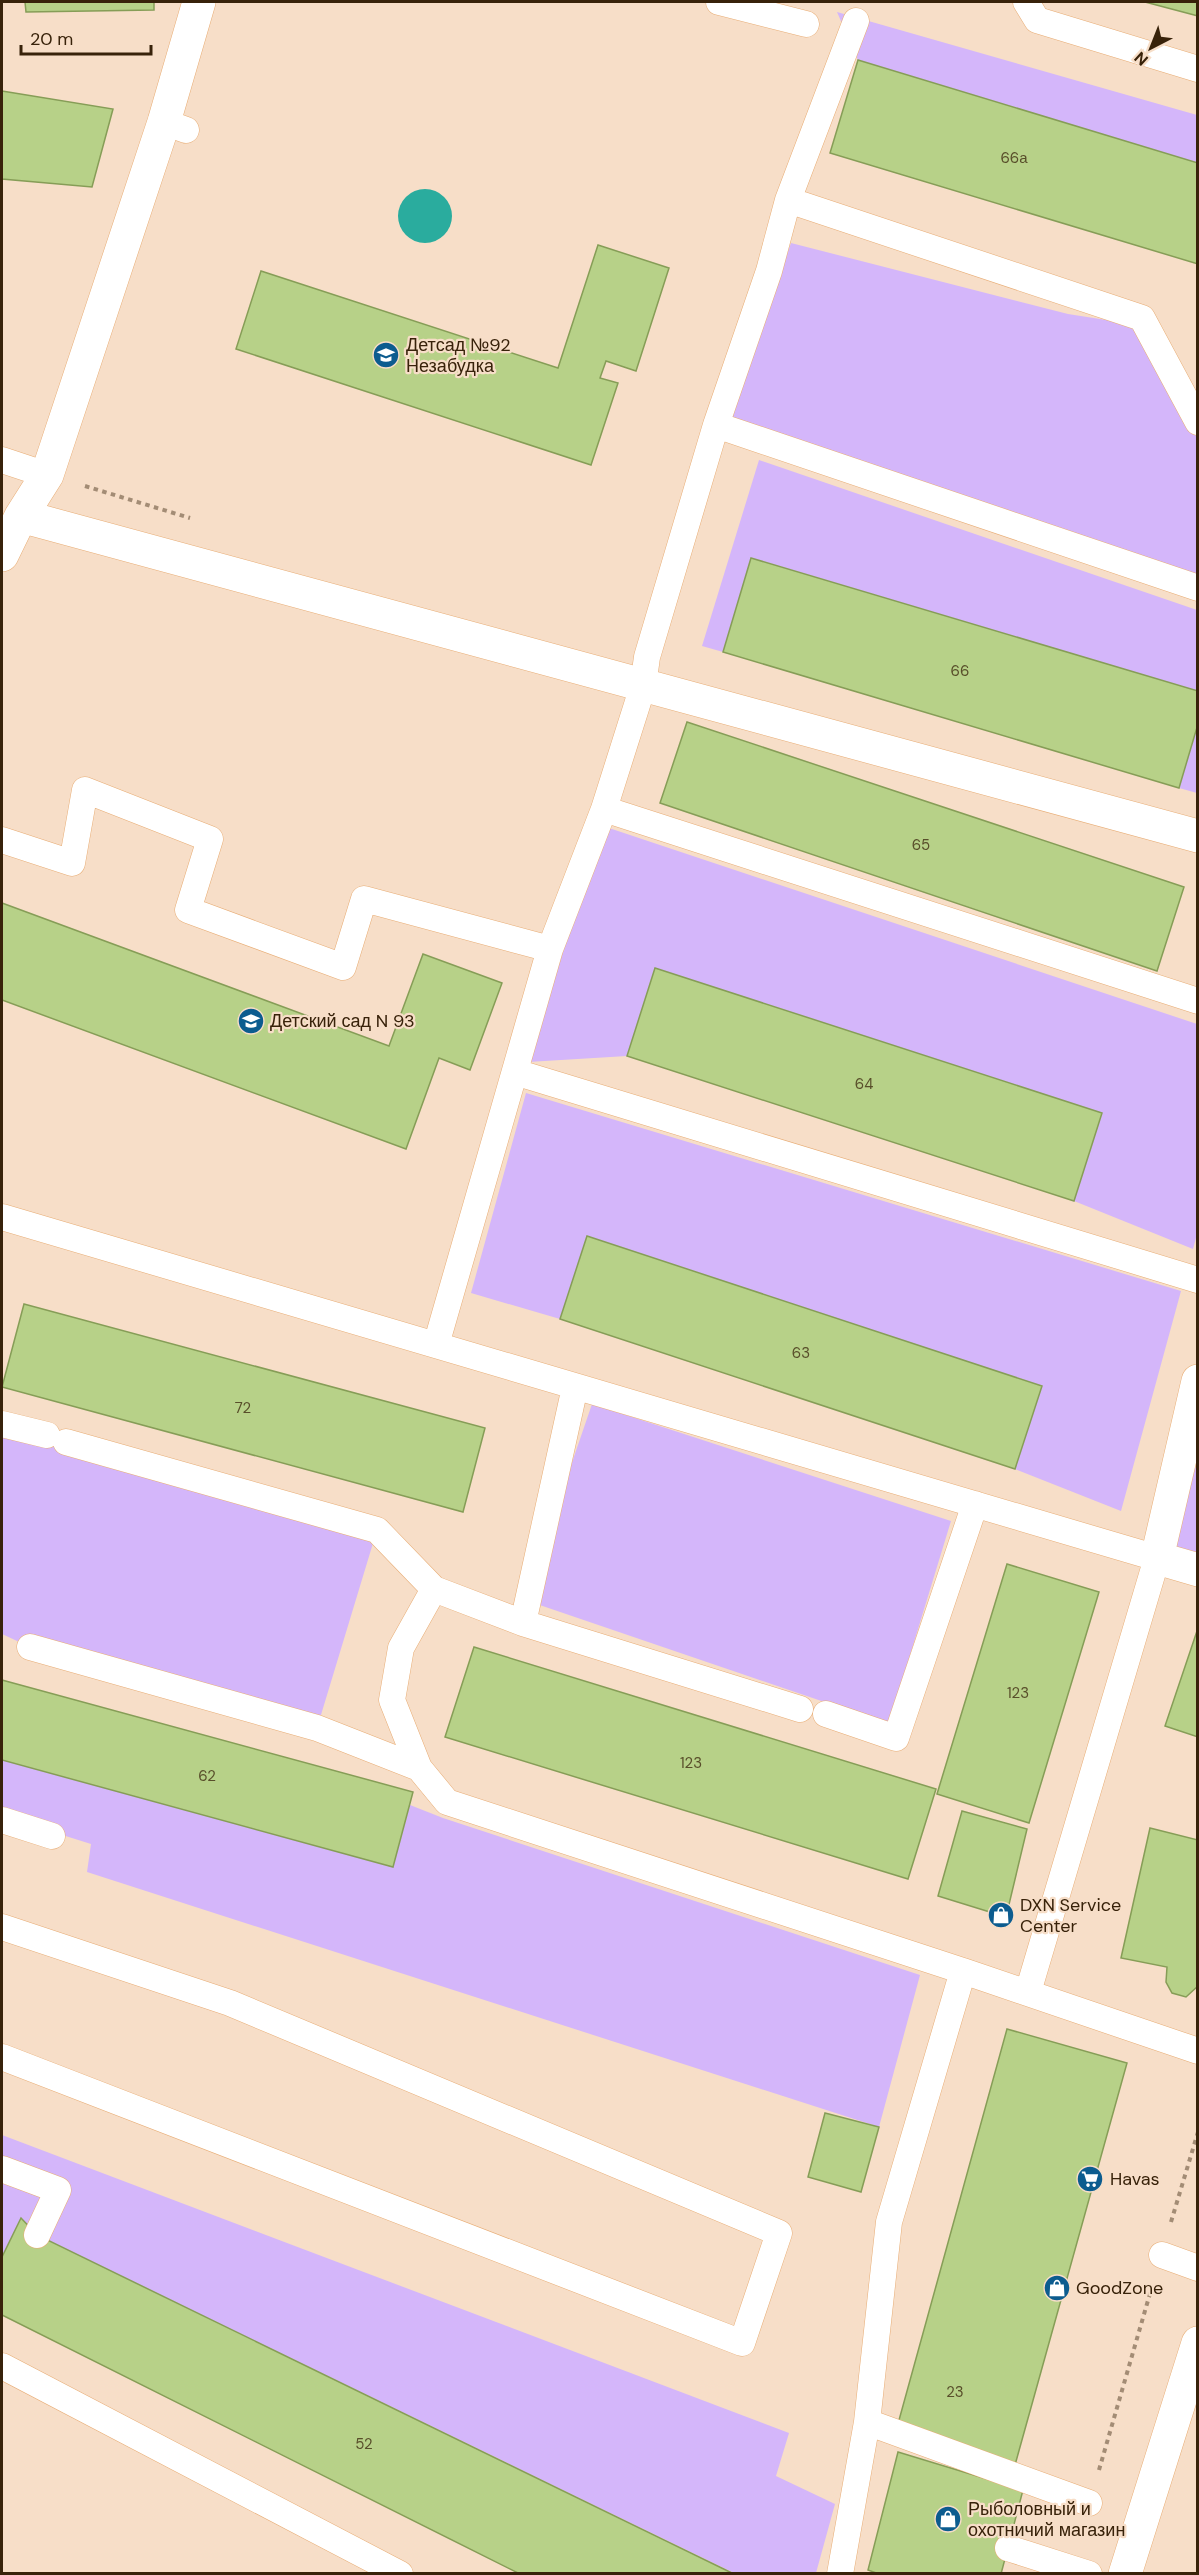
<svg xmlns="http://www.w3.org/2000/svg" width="1199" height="2575" viewBox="0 0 1199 2575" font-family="'DM Sans',sans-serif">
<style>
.green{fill:#d4b6fa}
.water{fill:#2aac9e}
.building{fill:#b7d188;stroke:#869d57;stroke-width:1.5}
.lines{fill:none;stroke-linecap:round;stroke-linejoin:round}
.service-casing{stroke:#e8ad75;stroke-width:27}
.minor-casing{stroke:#e8ad75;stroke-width:34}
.path{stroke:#a38c75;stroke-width:4;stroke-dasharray:4.5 4.5;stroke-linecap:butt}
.service{stroke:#fff;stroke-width:26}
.minor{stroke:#fff;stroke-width:33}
.labels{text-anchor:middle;stroke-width:4.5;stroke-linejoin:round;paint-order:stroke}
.number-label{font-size:15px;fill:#584e2a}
.poi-label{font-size:18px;fill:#38220a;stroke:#f7dec8;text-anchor:start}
</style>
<rect width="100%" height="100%" fill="#f7dec8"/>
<path class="green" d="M837,12L1197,115V163L858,60Z
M791,243L1068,314L1132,324L1197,438V584L729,421Z
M759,460L1197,610V691L752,558L723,652L702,646Z
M1197,724V793L1179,788Z
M603,826L1197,1024V1234L1193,1249L1074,1201L1102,1113L655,968L627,1056L528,1062Z
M526,1093L1181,1291L1121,1511L1015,1469L1042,1386L560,1319L471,1293Z
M592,1404L951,1521L889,1724L525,1600Z
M2,1430L377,1530L317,1728L30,1647L2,1634Z
M1197,1464V1568L1157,1558Z
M2,1760L393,1867L410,1805L443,1818L920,1975L879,2127L87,1872L91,1844L2,1816Z
M2,2135L789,2433L776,2476L835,2504L816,2573H734L37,2235L21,2218L2,2257Z"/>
<path class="water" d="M398 216a27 27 0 1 1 54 0a27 27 0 1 1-54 0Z"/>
<path class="building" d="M25,2H154V10L26,12Z
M1145,2H1198V16Z
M858,60L1198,163V264L830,153Z
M2,91L113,109L92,187L2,179Z
M598,245L669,268L636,371L606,361L600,378L618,383L591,465L236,349L261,271L558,368Z
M751,558L1198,691V724L1179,788L723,652Z
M687,722L1184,887L1157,971L660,803Z
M2,903L389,1046L423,954L502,983L470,1070L439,1058L406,1149L2,1000Z
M655,968L1102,1113L1074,1201L627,1056Z
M587,1236L1042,1386L1015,1469L560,1319Z
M24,1304L485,1428L463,1512L2,1387Z
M1007,1564L1099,1592L1029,1823L937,1794Z
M1198,1628V1737L1165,1726Z
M474,1647L936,1789L908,1879L445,1737Z
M2,1680L413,1792L393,1867L2,1760Z
M962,1811L1027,1829L1006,1917L938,1896Z
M1150,1828L1198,1840V1986L1186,1997L1172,1993L1166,1982L1167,1967L1121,1958Z
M1007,2029L1127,2063L1015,2465L896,2431Z
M825,2113L879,2127L861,2192L808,2177Z
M21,2218L37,2235L734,2574H520L2,2315V2257Z
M898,2452L1023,2490L1001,2574H879L868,2570Z"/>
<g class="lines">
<defs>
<path id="service" d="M719,2L806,24
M1026,2L1037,20L1198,69
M164,122L186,130
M788,200L1142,318L1198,422
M716,425L1198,588
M2,460L47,475
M604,809L1198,1001
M2,840L72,863L85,790L210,839L188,910L343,967L364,899L550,949
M515,1072L1198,1280
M2,1217L1157,1558L1028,1992
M436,1345L550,949L604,809L643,686L647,657L716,425L769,271L788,200L856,21
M575,1387L523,1623L800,1709
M2,1424L47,1435
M66,1442L377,1530L434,1589L523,1623
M30,1647L317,1728L419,1768L392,1700L401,1648L434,1589
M826,1714L896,1738L975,1504
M419,1768L447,1802L963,1971
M2,1820L52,1836
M2,1927L230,2003L779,2233L742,2343L2,2057
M2,2169L58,2190L37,2235
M1162,2255L1198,2268
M2,2366L400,2574
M867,2422L1089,2503
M1008,2548L1089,2574
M840,2574L867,2422L889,2222L963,1971L1198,2051"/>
<path id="minor" d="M21,516L1198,836
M2,555L21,516L47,475L164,122L199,2
M1198,1381L1157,1558L1198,1570
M1125,2574L1198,2343"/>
</defs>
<use href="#service" class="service-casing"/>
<use href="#minor" class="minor-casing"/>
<path class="path" d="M85,486L190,518
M1171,2222L1198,2132
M1099,2470L1151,2290"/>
<use href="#service" class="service"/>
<use href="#minor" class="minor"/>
</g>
<defs>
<symbol id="school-disc" viewBox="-11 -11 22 22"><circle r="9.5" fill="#0c5c8f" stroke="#f7dec8"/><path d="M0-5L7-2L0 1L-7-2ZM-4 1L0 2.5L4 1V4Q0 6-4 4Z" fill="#fff"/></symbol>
<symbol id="shop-disc" viewBox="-11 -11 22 22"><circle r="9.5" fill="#0c5c8f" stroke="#f7dec8"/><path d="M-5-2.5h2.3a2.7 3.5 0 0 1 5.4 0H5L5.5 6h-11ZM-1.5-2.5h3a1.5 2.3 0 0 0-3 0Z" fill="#fff"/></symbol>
<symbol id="supermarket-disc" viewBox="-11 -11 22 22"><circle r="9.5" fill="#0c5c8f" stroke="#f7dec8"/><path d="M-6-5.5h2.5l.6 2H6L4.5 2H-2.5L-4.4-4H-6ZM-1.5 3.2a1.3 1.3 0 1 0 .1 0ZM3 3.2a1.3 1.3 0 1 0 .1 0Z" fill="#fff"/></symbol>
</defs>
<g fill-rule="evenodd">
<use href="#school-disc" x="371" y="340" width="30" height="30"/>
<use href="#school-disc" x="236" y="1006" width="30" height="30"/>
<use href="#shop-disc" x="986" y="1900" width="30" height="30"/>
<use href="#supermarket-disc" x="1075" y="2164" width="30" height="30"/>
<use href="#shop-disc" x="1042" y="2273" width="30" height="30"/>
<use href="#shop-disc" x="933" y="2504" width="30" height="30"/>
</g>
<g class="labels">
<g class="number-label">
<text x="1014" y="163">66а</text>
<text x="960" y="676">66</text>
<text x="921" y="850">65</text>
<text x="864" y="1089">64</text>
<text x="801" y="1358">63</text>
<text x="243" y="1413">72</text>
<text x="1018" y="1698">123</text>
<text x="691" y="1768">123</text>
<text x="207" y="1781">62</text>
<text x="955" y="2397">23</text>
<text x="364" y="2449">52</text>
</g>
<g class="poi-label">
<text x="406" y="351">Детсад №92<tspan x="406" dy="21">Незабудка</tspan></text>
<text x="270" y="1027">Детский сад N 93</text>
<text x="1020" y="1911">DXN Service<tspan x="1020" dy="21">Center</tspan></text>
<text x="1110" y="2185">Havas</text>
<text x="1076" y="2294">GoodZone</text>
<text x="968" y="2515">Рыболовный и<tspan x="968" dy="21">охотничий магазин</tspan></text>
</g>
</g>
<rect width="1199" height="2575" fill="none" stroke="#38220a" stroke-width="6"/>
<g transform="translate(1151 48) rotate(222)" stroke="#f7dec8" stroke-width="4.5" paint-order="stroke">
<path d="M0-4.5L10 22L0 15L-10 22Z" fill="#38220a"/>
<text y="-9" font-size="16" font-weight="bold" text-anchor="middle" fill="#38220a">N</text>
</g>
<path d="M21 45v9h130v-9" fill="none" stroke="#38220a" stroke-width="3"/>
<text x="30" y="45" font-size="18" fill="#38220a" stroke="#f7dec8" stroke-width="4.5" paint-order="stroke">20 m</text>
</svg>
